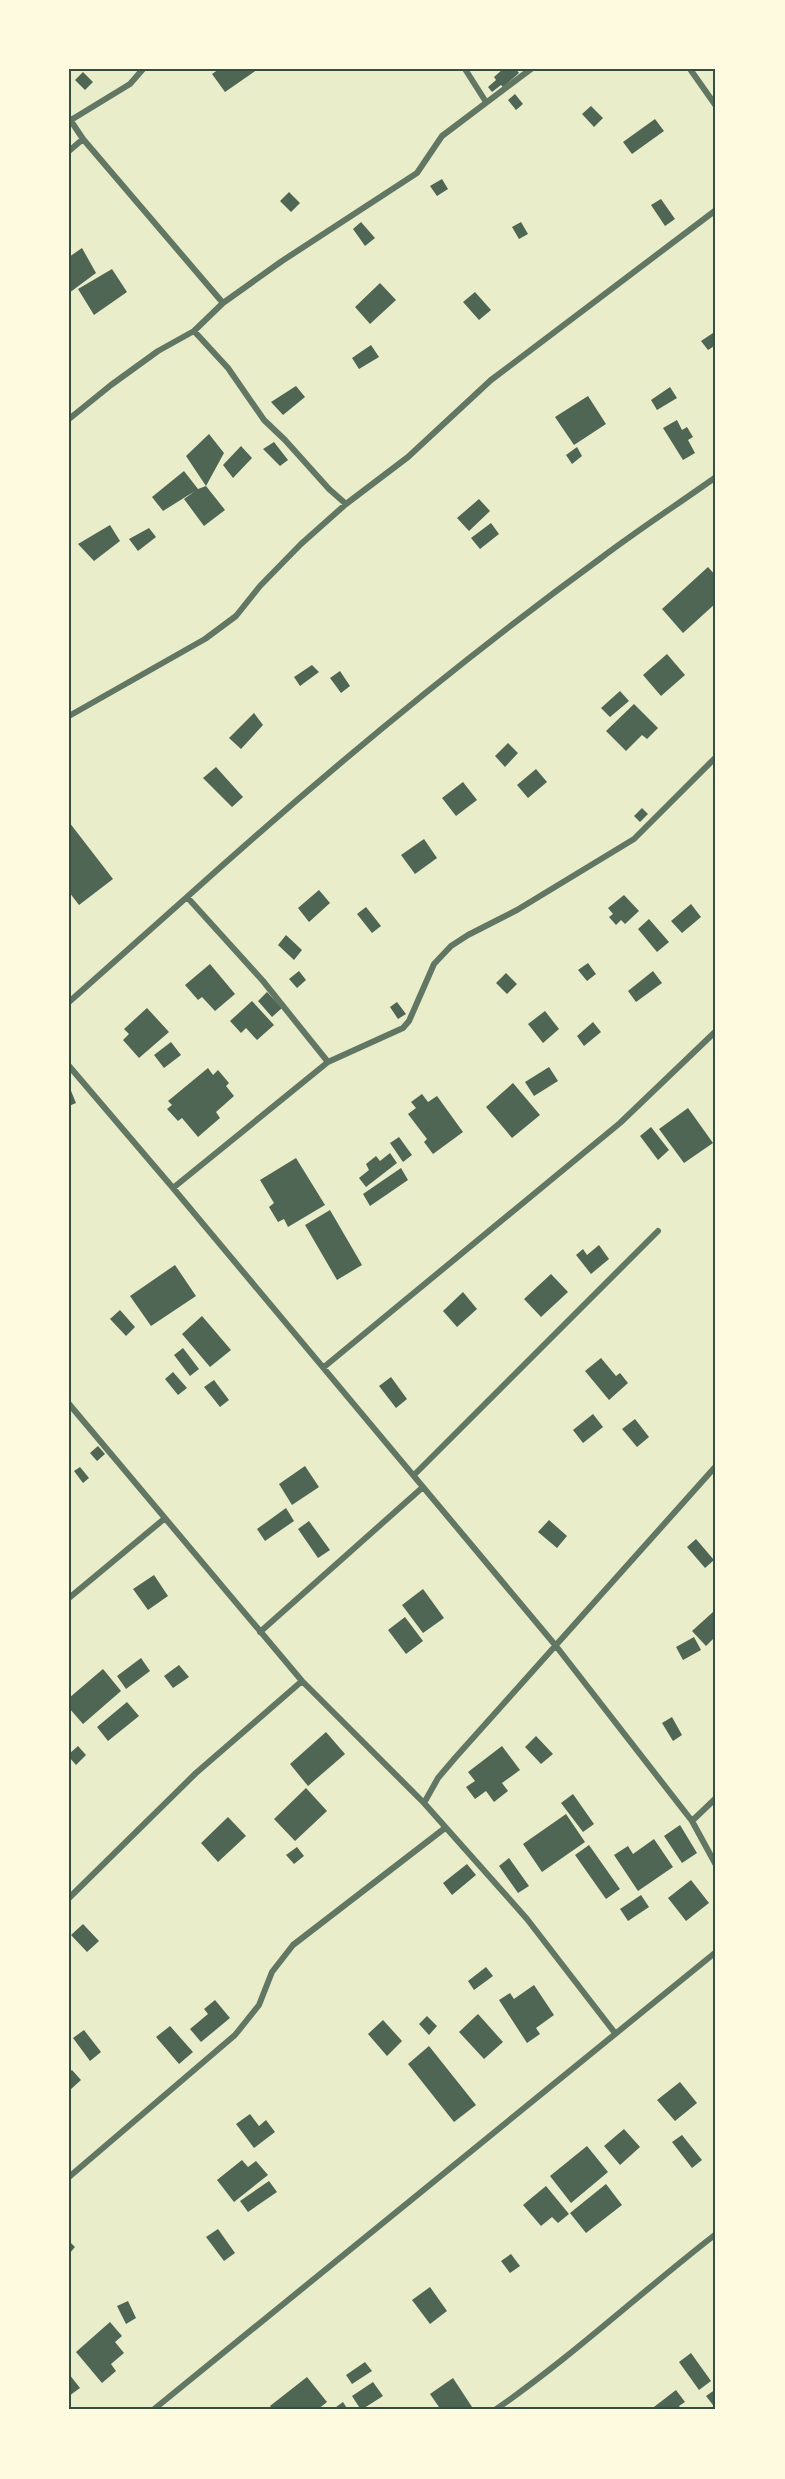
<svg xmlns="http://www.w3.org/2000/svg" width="785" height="2479" viewBox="0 0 785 2479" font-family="Signika,sans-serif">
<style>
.building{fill:#4f6655}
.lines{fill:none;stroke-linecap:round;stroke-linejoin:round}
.minor{stroke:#617663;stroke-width:6}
.neatline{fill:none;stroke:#344e41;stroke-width:2}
</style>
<rect width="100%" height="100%" fill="#e9edc9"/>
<path class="building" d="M219,69H258L225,92L212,74Z
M503,69H516L519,73L503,87L501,85L492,92L488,87L496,80L494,77Z
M83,72L93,82L85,90L75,80Z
M515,94L523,104L516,110L508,100Z
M591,106L603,118L594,127L582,114Z
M655,119L664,131L632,154L623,142Z
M442,179L448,189L437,196L430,186Z
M289,192L300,203L291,212L280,201Z
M661,199L675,219L665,226L651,205Z
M361,222L375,238L365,246L353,229Z
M521,222L528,234L519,239L512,227Z
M82,248L96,273L69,293V257Z
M112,269L127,292L94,315L78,289Z
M380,283L396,300L370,324L355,307Z
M475,292L491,310L479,320L463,302Z
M716,331V345L708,350L701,341Z
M371,345L379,357L359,369L352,358Z
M296,386L305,397L283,415L271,402Z
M670,387L677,398L657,410L651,400Z
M588,396L606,424L574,445L555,417Z
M677,420L682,430L687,427L693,437L688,440L695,453L683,460L663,428Z
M209,434L224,453L206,486L186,456Z
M274,442L288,460L280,466L263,449Z
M241,446L252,458L233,478L223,465Z
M577,447L582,456L572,464L566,455Z
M184,471L198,489L206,486L225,510L204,526L184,499L195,491L163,511L152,497Z
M479,499L490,511L469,531L457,518Z
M491,523L499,534L480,549L471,538Z
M110,525L120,541L94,561L78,544Z
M149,528L156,537L138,551L129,539Z
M708,567L716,576V603L683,633L662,609Z
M667,654L685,675L661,696L643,675Z
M312,665L319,672L300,686L294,677Z
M340,671L350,686L341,693L330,678Z
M620,691L629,701L610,717L601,708Z
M634,704L658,728L647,739L642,735L626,751L606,731Z
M254,713L263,725L241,749L229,738Z
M508,743L518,753L505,767L495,756Z
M216,767L243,797L232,807L203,778Z
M536,769L547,782L528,798L517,785Z
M463,782L477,800L456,816L442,798Z
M642,808L648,814L640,822L634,816Z
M69,822L113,879L79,905L69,892Z
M424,839L437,858L415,874L401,855Z
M319,890L330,903L309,922L298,908Z
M624,895L639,911L625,924L621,920L616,925L609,917L613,914L608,908Z
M691,904L701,917L682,933L671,921Z
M366,907L381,926L372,933L357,914Z
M649,919L669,942L657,952L638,929Z
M286,935L302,950L294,960L278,945Z
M588,963L596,974L587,981L578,970Z
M210,964L235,994L215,1011L202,997L198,1000L185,985Z
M299,971L306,980L297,988L289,979Z
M653,971L662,983L636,1002L628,991Z
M506,973L517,984L507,994L496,983Z
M267,992L282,1008L272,1017L258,1001Z
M252,1001L274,1025L257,1040L246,1028L241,1033L230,1021Z
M397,1002L406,1014L398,1019L390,1007Z
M147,1008L169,1032L139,1058L123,1040L129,1034L124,1029Z
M545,1011L559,1029L543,1043L528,1024Z
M593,1022L601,1032L584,1046L577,1036Z
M171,1042L181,1055L164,1068L154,1055Z
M549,1067L558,1081L534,1096L525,1082Z
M208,1068L213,1075L218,1070L229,1083L226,1086L234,1096L216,1112L220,1118L198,1137L182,1118L178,1121L167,1109L172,1105L168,1101Z
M513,1083L540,1115L512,1138L486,1107Z
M69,1086L76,1103L69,1106Z
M422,1094L428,1102L437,1096L463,1132L433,1154L424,1142L427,1139L408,1114L416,1108L411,1102Z
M688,1108L713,1143L684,1163L659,1129Z
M651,1127L669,1150L658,1160L640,1136Z
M399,1137L412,1155L403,1162L390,1143Z
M390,1153L397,1163L366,1187L359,1178L369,1170L366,1164L376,1156L380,1161Z
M296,1158L325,1205L288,1227L284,1219L278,1222L269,1207L274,1203L260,1180Z
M401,1168L408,1180L370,1206L363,1194Z
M330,1210L362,1265L337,1280L305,1225Z
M599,1245L609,1259L591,1274L576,1255L583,1249L587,1255Z
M175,1265L196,1296L151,1326L130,1296Z
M551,1274L568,1292L541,1317L524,1299Z
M463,1292L477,1309L457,1327L443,1311Z
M120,1310L135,1327L126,1336L110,1319Z
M202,1316L231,1350L210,1367L182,1334Z
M183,1348L199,1369L190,1376L174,1355Z
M601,1358L616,1376L620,1373L628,1383L609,1400L585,1371Z
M173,1372L187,1388L178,1395L165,1379Z
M391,1377L407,1399L396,1408L379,1386Z
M214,1380L229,1400L220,1407L204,1387Z
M593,1414L603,1427L583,1443L573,1430Z
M635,1419L649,1437L637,1447L622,1429Z
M98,1446L105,1454L97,1461L90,1453Z
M305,1466L319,1487L292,1505L279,1484Z
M80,1467L89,1478L83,1483L74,1471Z
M286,1508L294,1521L265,1541L257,1529Z
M549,1520L567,1536L557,1548L538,1532Z
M309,1521L330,1550L318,1558L298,1529Z
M696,1539L714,1560L705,1568L687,1547Z
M154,1575L168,1596L148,1610L133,1589Z
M423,1589L444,1618L423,1633L402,1605Z
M713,1612L716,1615V1636L706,1646L692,1631Z
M405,1617L423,1641L406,1654L388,1630Z
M694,1637L701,1650L683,1660L676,1647Z
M141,1658L150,1671L126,1689L117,1676Z
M179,1665L189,1677L173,1688L164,1676Z
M103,1669L121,1691L83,1724L69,1708V1698Z
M127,1702L139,1716L108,1741L97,1727Z
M672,1717L682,1735L673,1741L662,1723Z
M326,1732L345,1754L308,1786L290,1764Z
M536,1736L553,1754L541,1764L525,1747Z
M78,1746L86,1755L76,1765L69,1757V1754Z
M502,1746L520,1770L502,1783L508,1791L494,1802L486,1791L475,1799L466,1787L475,1781L468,1772Z
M306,1788L327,1811L295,1841L274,1819Z
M573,1794L594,1824L583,1832L561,1803Z
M566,1814L585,1842L542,1872L523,1844Z
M228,1817L246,1836L218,1862L201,1843Z
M680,1825L697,1853L682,1863L664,1836Z
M654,1839L673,1867L638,1891L614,1855L628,1846L633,1854Z
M589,1845L620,1889L606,1899L575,1855Z
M297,1847L304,1856L294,1864L286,1855Z
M509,1858L529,1886L518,1893L499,1866Z
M467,1864L476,1875L452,1895L443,1883Z
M691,1880L709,1903L686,1921L668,1898Z
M641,1895L649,1907L628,1921L620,1909Z
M83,1924L99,1941L87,1952L71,1935Z
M486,1967L493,1976L474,1990L468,1981Z
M534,1985L554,2015L536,2028L540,2034L527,2043L499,2000L510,1993L514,1999Z
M215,2000L230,2018L201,2042L190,2029L208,2014L204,2009Z
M478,2014L503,2042L484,2059L459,2032Z
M427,2016L437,2026L429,2035L419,2024Z
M383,2020L402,2041L387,2056L368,2034Z
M170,2026L193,2052L179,2064L156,2037Z
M84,2030L101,2052L90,2061L73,2038Z
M429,2046L476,2105L454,2122L408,2064Z
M72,2070L81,2080L70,2090L69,2072Z
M680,2082L697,2103L675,2121L657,2100Z
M250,2114L259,2126L266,2120L275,2132L254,2148L236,2124Z
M624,2129L640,2147L620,2165L604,2146Z
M682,2135L702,2160L692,2168L672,2142Z
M587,2146L608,2172L571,2203L550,2176Z
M242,2160L248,2167L256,2161L268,2175L234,2202L217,2180Z
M269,2181L277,2192L248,2212L240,2201Z
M606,2184L622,2205L586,2233L570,2213Z
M546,2186L569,2214L558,2223L552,2217L541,2226L523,2205Z
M218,2229L235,2253L224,2261L206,2237Z
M69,2241L75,2247L69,2254Z
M511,2254L520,2266L510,2273L501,2261Z
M430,2287L447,2311L430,2324L412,2300Z
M128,2301L136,2318L126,2324L117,2306Z
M110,2322L122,2336L115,2342L124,2353L111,2364L116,2371L102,2383L76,2352Z
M691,2353L711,2381L699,2390L679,2362Z
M365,2362L372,2371L352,2384L346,2375Z
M69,2374L80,2388L69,2396Z
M307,2377L327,2402L317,2410H273L270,2406Z
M453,2378L474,2410H441L430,2394Z
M373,2382L383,2396L361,2410L352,2396Z
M716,2389V2409L706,2396Z
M676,2390L685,2402L679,2406L682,2410H650Z
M343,2402L348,2410H332Z"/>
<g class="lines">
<path class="minor" d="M465,69L486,102
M690,69L716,106
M69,118L83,139L223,303
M71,120L130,84L143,69
M69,151L83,139
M194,331L228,368L264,420L285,440L329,489L346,504
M69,419L111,385L158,351L194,331L223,303L282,261L417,173L442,136L531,69
M69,716L205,639L236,616L260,586L301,544L346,504L408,457L491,380L716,210
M187,897C319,778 457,663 601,558C638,530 678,504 716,477
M69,1002L187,897L263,981L328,1062L173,1188
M328,1062L403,1028L409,1021L434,964L451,946L468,935L517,910L634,839L716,757
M69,1066L173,1188L556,1646L692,1821L716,1865
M324,1367L620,1123L716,1031
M69,1404L302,1681L424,1803L527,1919L615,2033
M414,1475L658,1231
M69,1598L164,1519
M260,1632L423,1487
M424,1803L438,1778L455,1758L716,1466
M692,1821L716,1798
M69,1898L196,1773L302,1681
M69,2177L235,2035L259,2005L272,1972L293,1945L445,1828
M153,2410L716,1952
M495,2410C573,2356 641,2292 716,2234"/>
</g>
<rect width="785" height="2479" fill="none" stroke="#fefae0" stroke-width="141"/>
<rect x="70" y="70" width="644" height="2338" class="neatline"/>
</svg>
